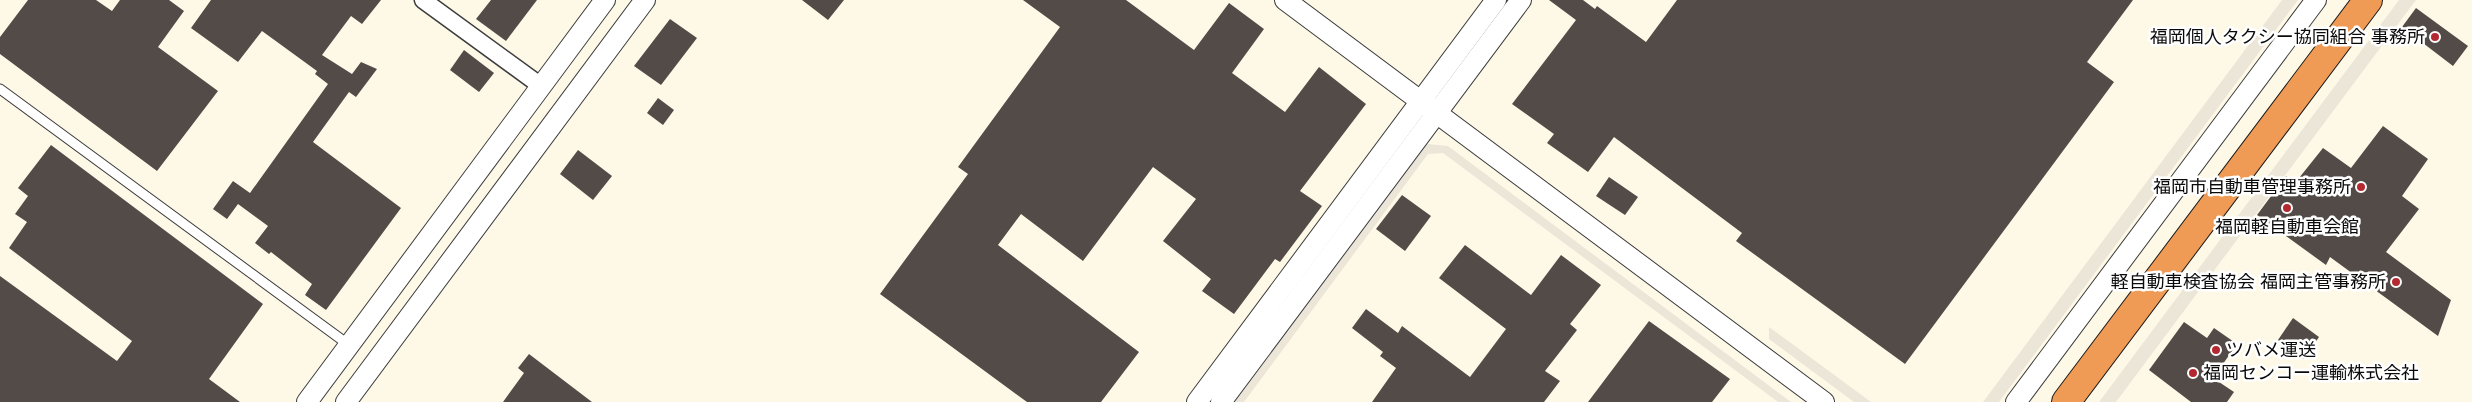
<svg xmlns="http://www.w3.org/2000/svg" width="2472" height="402" viewBox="0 0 2472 402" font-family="'Libre Baskerville','Noto Sans JP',serif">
<rect width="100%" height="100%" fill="#fef9e7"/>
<g fill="#ece6d9">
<polygon points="2282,0 2298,0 1999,402 1983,402"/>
<polygon points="2399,0 2416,0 2116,402 2099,402"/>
<polygon points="1428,144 1448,146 1791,402 1778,402 1443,153 1428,154 1244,402 1232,402 1421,148"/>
<polygon points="1769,327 1871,402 1854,402 1769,339"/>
</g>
<g fill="#524b47">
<polygon points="28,0 96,0 112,11 120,0 169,0 184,11 158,47 218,91 157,171 0,54 0,37"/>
<polygon points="211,0 381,0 362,24 351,16 322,55 352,74 361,62 377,69 356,97 349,92 313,142 401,208 326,310 305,295 312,284 271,252 269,254 255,243 268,226 238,204 227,219 213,209 233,181 250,193 328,84 315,74 317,71 262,31 238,62 191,28"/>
<polygon points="491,0 537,0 506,41 476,19"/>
<polygon points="802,0 844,0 828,20"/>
<polygon points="1023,0 1126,0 1194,50 1229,3 1264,29 1232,73 1285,112 1319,67 1366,104 1300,191 1322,206 1280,262 1275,259 1234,314 1202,291 1211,279 1163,241 1196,199 1153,167 1083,261 1021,214 998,245 1139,352 1101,402 1027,402 880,294 968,174 958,167 1060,27"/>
<polygon points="1549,0 1583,0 1595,9 1597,6 1646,42 1677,0 2133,0 2087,62 2114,82 1905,364 1736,241 1742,233 1614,137 1588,172 1547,143 1554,134 1512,104 1576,20"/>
<polygon points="2416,8 2468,46 2453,66 2402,27"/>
<polygon points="670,19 697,38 661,85 634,66"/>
<polygon points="464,50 494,73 479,92 450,70"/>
<polygon points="658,98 674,110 663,125 647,113"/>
<polygon points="2383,126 2428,159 2402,196 2419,209 2386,252 2451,300 2438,336 2330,257 2326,265 2257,215 2286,176 2295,183 2323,148 2351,168"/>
<polygon points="51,145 263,304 209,379 240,402 0,402 0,276 117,361 132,341 9,248 27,222 15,214 28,196 18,188"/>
<polygon points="578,150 612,176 593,200 560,174"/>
<polygon points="1609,177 1638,197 1625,215 1596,196"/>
<polygon points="1402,195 1431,216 1405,251 1376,229"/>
<polygon points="1465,245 1531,295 1561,255 1601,285 1570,324 1577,330 1545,371 1560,381 1544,402 1372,402 1396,368 1380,356 1383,352 1352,328 1366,309 1398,333 1402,326 1470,377 1506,329 1439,278"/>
<polygon points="2293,318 2319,337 2304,359 2278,340"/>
<polygon points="1649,321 1730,379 1712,402 1588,402"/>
<polygon points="2184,322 2207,338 2214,328 2237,344 2213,378 2234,392 2227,402 2191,402 2149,370"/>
<polygon points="529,354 592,402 503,402 524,373 518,368"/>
</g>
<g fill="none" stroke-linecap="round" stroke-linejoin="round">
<g stroke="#3d3d3d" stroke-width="11">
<polyline id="service" points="0,89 349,345"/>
</g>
<g stroke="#3d3d3d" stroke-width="19">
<polyline id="minor" points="423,0 541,86"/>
</g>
<g stroke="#3d3d3d" stroke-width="22">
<g id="tertiary">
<polyline points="1285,0 1824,402"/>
<polyline points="307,402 605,0"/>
<polyline points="346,402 645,0"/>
<polyline points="1197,402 1496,0"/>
<polyline points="1221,402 1521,0"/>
<polyline points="2016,402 2316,0"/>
</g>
</g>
<g stroke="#1b1b1b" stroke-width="30">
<polyline id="motorway" points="2066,402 2368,0"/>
</g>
<use href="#service" stroke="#fff" stroke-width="9"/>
<use href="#minor" stroke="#fff" stroke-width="16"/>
<use href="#tertiary" stroke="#fff" stroke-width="20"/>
<use href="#motorway" stroke="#ef9a55" stroke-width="28"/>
</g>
<g fill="#b32931" stroke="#fff" stroke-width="2">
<circle cx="2435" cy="37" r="5"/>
<circle cx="2361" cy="187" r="5"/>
<circle cx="2287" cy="208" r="5"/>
<circle cx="2396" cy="282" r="5"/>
<circle cx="2216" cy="350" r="5"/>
<circle cx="2193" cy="373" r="5"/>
</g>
<g text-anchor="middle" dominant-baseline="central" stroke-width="5" stroke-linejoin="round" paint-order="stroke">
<g font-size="18" fill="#0a0a0a" stroke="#fff" text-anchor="end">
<text x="2425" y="37">福岡個人タクシー協同組合 事務所</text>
<text x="2351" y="187">福岡市自動車管理事務所</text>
<text x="2287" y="227" text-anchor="middle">福岡軽自動車会館</text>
<text x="2386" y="282">軽自動車検査協会 福岡主管事務所</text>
<text x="2226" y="350" text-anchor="start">ツバメ運送</text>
<text x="2203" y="373" text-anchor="start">福岡センコー運輸株式会社</text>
</g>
</g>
</svg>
